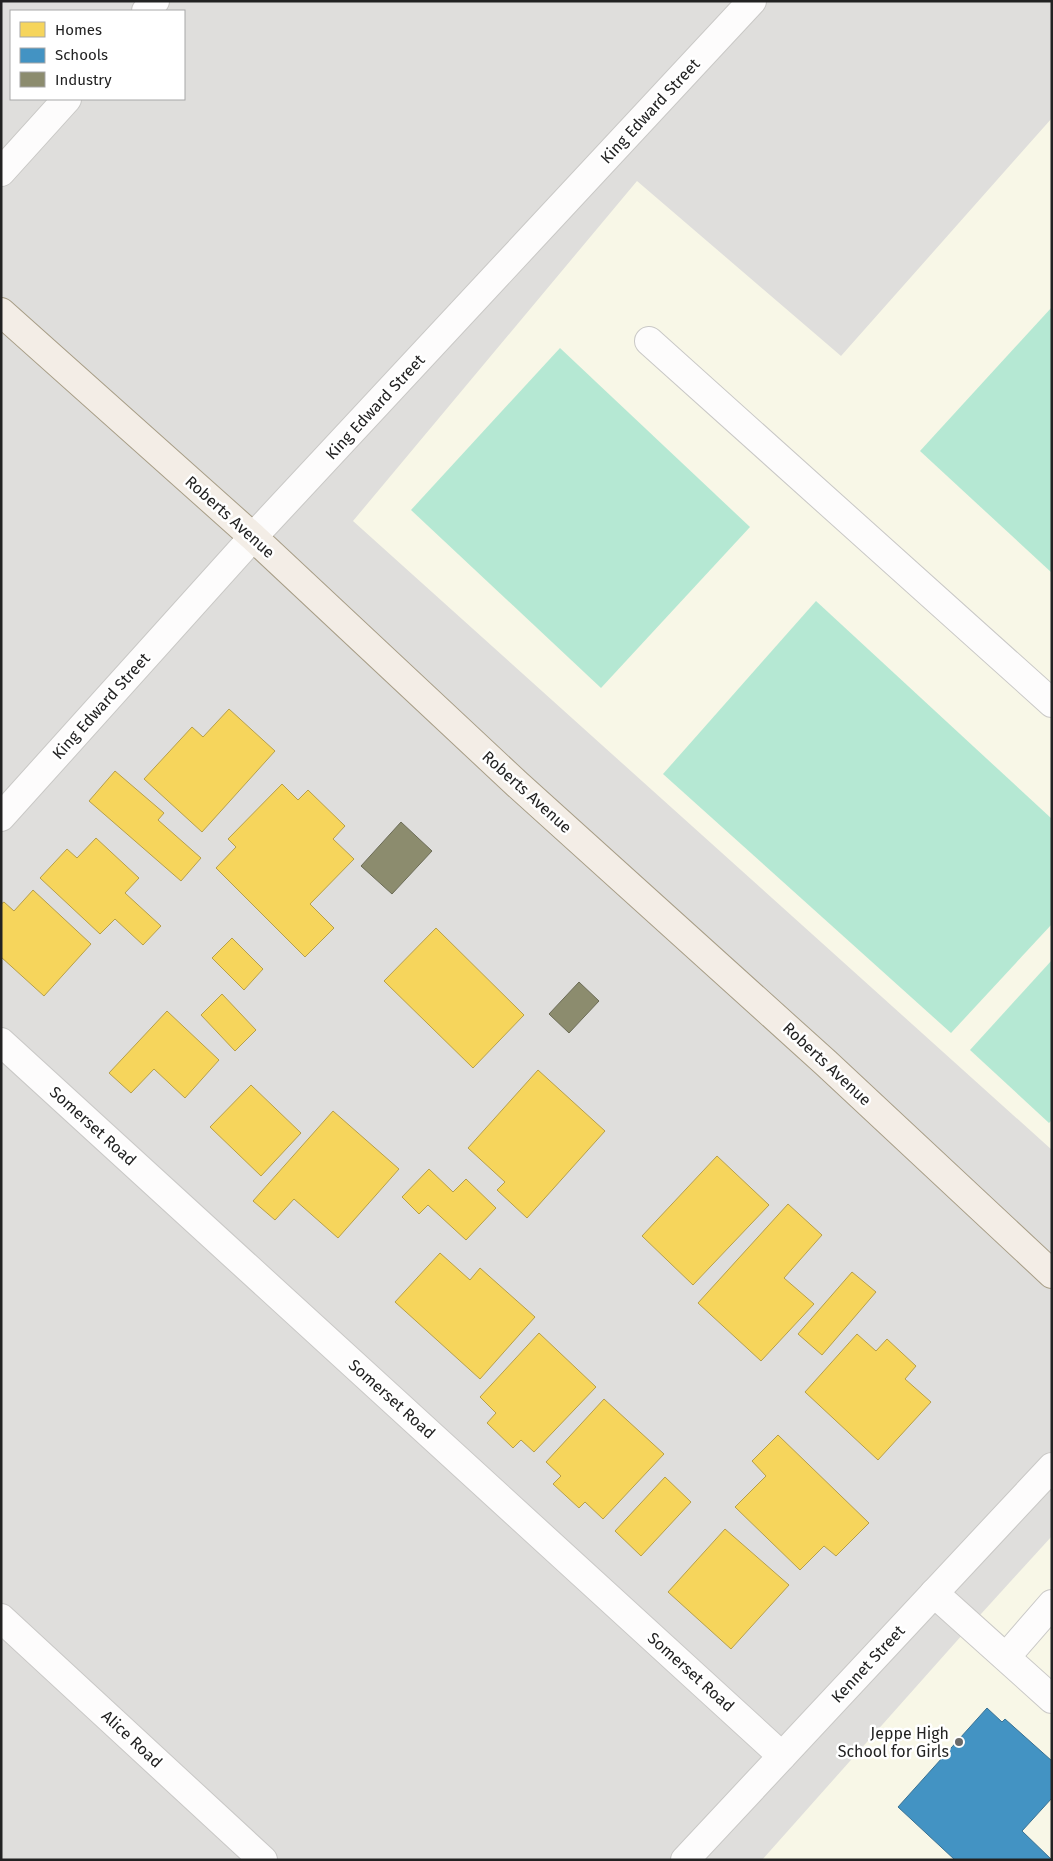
<svg xmlns="http://www.w3.org/2000/svg" width="1053" height="1861" viewBox="0 0 1053 1861" font-family="'Fira Sans',sans-serif">
<rect width="100%" height="100%" fill="#f0eeea"/>
<path fill="#dfdedc" fill-rule="evenodd" d="M1,1H1052V1860H1ZM11,11H184V99H11Z"/>
<g fill="#f8f7e7">
<polygon points="1052,118 1052,1150 353,521 637,181 841,356"/>
<polygon points="1052,1536 1052,1860 762,1860 971,1625"/>
</g>
<g fill="#b5e8d3">
<polygon points="1052,307 1052,573 920,451"/>
<polygon points="560,348 750,527 601,688 411,510"/>
<polygon points="816,601 1052,819 1052,924 951,1033 663,774"/>
<polygon points="1052,960 1052,1120 1049,1123 970,1050"/>
</g>
<g fill="#f6d55c" stroke="#b69f4b">
<polygon points="229,709 275,751 202,832 144,779 192,727 203,737"/>
<polygon points="115,771 164,813 158,820 201,858 181,881 89,801"/>
<polygon points="282,784 298,800 308,790 345,826 333,839 354,859 310,904 334,928 305,957 216,868 236,847 228,839"/>
<polygon points="96,838 139,878 125,893 161,926 143,945 115,919 100,934 40,878 67,849 77,858"/>
<polygon points="33,890 91,944 44,996 1,957 1,904 4,902 14,911"/>
<polygon points="436,928 524,1015 473,1068 384,981"/>
<polygon points="232,938 263,969 244,990 212,958"/>
<polygon points="222,994 256,1030 235,1051 201,1015"/>
<polygon points="167,1011 219,1060 185,1098 154,1069 131,1093 109,1073"/>
<polygon points="538,1070 605,1131 527,1218 497,1190 505,1182 468,1148"/>
<polygon points="251,1085 301,1133 261,1176 210,1127"/>
<polygon points="333,1111 399,1169 338,1238 294,1199 275,1220 253,1201"/>
<polygon points="717,1156 769,1205 693,1285 642,1236"/>
<polygon points="429,1169 453,1192 466,1179 496,1208 466,1240 428,1205 419,1214 402,1197"/>
<polygon points="788,1204 822,1235 784,1278 814,1304 761,1361 698,1303"/>
<polygon points="440,1253 470,1280 480,1268 535,1317 480,1379 395,1302"/>
<polygon points="852,1272 876,1292 822,1355 798,1334"/>
<polygon points="539,1333 596,1387 534,1452 521,1440 513,1448 487,1423 496,1413 480,1397"/>
<polygon points="857,1334 876,1351 887,1339 916,1366 905,1379 931,1402 878,1460 805,1392"/>
<polygon points="604,1399 664,1454 603,1519 585,1502 579,1508 553,1484 561,1476 546,1462"/>
<polygon points="778,1435 869,1523 836,1556 824,1546 800,1570 735,1507 766,1476 752,1461"/>
<polygon points="665,1477 691,1502 641,1556 615,1531"/>
<polygon points="725,1529 789,1585 731,1649 668,1592"/>
</g>
<polygon fill="#4393c3" stroke="#397193" points="987,1708 1002,1722 1005,1719 1052,1761 1052,1798 1022,1831 1052,1860 955,1860 898,1807"/>
<g fill="#8c8c6e" stroke="#6c6c57">
<polygon points="401,822 432,851 392,894 361,866"/>
<polygon points="579,982 599,1001 569,1033 549,1014"/>
</g>
<g fill="none" stroke-linecap="round" stroke-linejoin="round">
<g stroke="#c9c8c6" stroke-width="30">
<g id="minor">
<polyline points="146,11 155,1"/>
<polyline points="1,172 67,99"/>
<polyline points="649,341 1052,703"/>
<polyline points="1,817 253,537 752,1"/>
<polyline points="1,1042 782,1756"/>
<polyline points="934,1593 1052,1699"/>
<polyline points="1,1618 263,1860"/>
<polyline points="1006,1657 1052,1604"/>
<polyline points="685,1860 1052,1467"/>
</g>
</g>
<g stroke="#a79d86" stroke-width="30">
<polyline id="major" points="1,312 253,537 517,784 826,1063 1052,1274"/>
</g>
<use href="#minor" stroke="#fdfcfc" stroke-width="28"/>
<use href="#major" stroke="#f3ede6" stroke-width="28"/>
</g>
<circle fill="#6a6968" stroke="#fff" stroke-width="2" cx="959" cy="1742" r="5"/>
<g text-anchor="middle" dominant-baseline="central" stroke-width="5" stroke-linejoin="round" paint-order="stroke">
<g font-size="16" fill="#222" stroke="#fff">
<text transform="translate(650 111) rotate(-47)">King Edward Street</text>
<text transform="translate(375 407) rotate(-47)">King Edward Street</text>
<text transform="translate(230 517) rotate(42)">Roberts Avenue</text>
<text transform="translate(101 706) rotate(-48)">King Edward Street</text>
<text transform="translate(527 792) rotate(42)">Roberts Avenue</text>
<text transform="translate(827 1064) rotate(43)">Roberts Avenue</text>
<text transform="translate(93 1126) rotate(42)">Somerset Road</text>
<text transform="translate(392 1399) rotate(42)">Somerset Road</text>
<text transform="translate(868 1664) rotate(-47)">Kennet Street</text>
<text transform="translate(691 1672) rotate(42)">Somerset Road</text>
<text transform="translate(132 1739) rotate(43)">Alice Road</text>
</g>
<g font-size="16" fill="#222" stroke="#fff" text-anchor="end">
<text x="949" y="1733">Jeppe High<tspan x="949" dy="18">School for Girls</tspan></text>
</g>
</g>
<rect width="1053" height="1861" fill="none" stroke="#222222" stroke-width="5"/>
<rect x="10" y="10" width="175" height="90" fill="#ffffff" stroke="#a7a7a7"/>
<rect x="20" y="22" width="25" height="15" fill="#f6d55c" stroke="#a7a7a7"/>
<text x="55" y="35" font-size="15" fill="#222222">Homes</text>
<rect x="20" y="48" width="25" height="15" fill="#4393c3" stroke="#a7a7a7"/>
<text x="55" y="60" font-size="15" fill="#222222">Schools</text>
<rect x="20" y="72" width="25" height="15" fill="#8c8c6e" stroke="#a7a7a7"/>
<text x="55" y="85" font-size="15" fill="#222222">Industry</text>
</svg>
